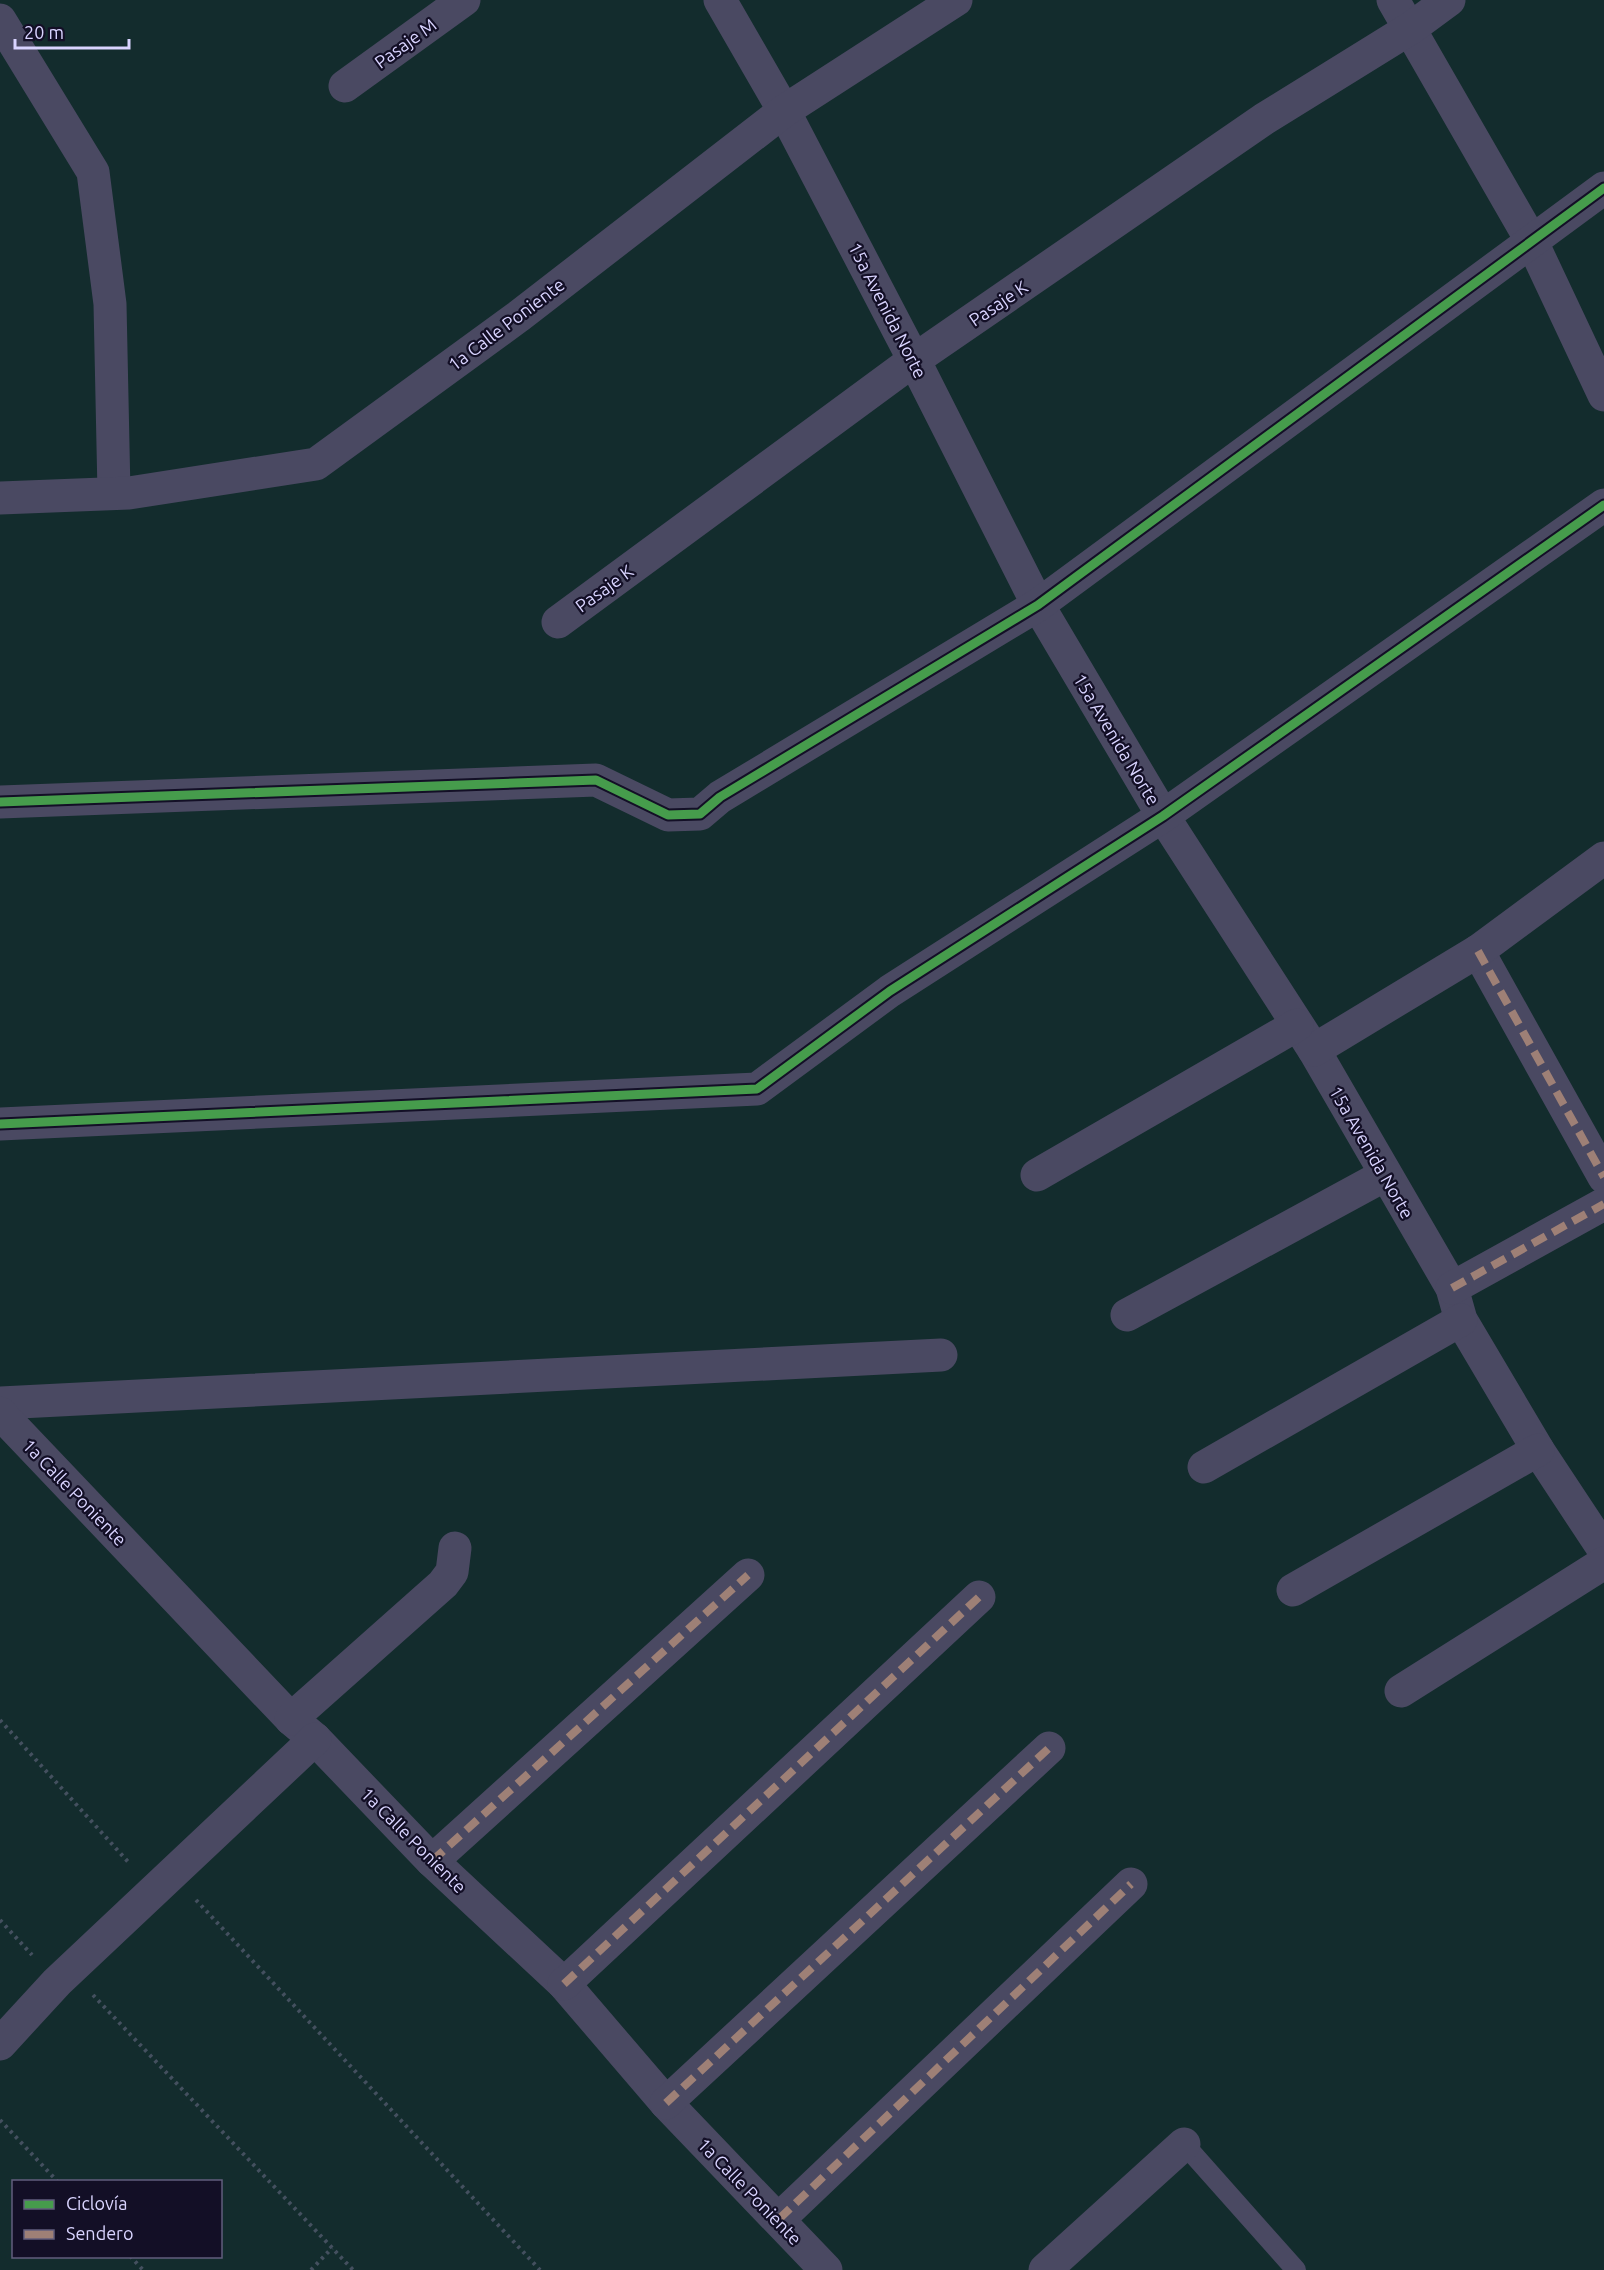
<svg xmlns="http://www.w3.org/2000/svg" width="1604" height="2270" viewBox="0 0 1604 2270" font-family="Ubuntu,sans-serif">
<rect width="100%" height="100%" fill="#161421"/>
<path fill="#132c2d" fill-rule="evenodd" d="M0,0H1604V2270H0ZM14,2182H220V2256H14Z"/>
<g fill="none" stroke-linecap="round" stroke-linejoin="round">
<g stroke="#44505f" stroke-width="4" stroke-dasharray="3 4.5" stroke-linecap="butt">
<polyline points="0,1720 130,1864"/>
<polyline points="196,1900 540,2270"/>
<polyline points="0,1920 32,1955"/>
<polyline points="93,1995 353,2270"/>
<polyline points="0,2120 58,2182"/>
<polyline points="130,2256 143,2270"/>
<polyline points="311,2270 332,2248"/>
</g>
<polyline stroke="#4a4962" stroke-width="20" points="1184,2144 1296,2270"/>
<g stroke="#4a4962" stroke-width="33">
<polyline points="720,0 784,111 914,360 1038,605 1163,816 1314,1050 1452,1288 1461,1320 1538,1450 1604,1550"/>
<polyline points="1393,0 1531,240 1604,395"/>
<polyline points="0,20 93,172 110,304 114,493"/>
<polyline points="345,86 464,0"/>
<polyline points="0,498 129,493 316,464 519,316 784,111 956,0"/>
<polyline points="558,622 914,360 1264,119 1411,28 1449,0"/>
<polyline points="0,802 596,780 668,815 700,814 720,797 1038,605 1604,188"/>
<polyline points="1478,951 1604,1177"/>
<polyline points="1314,1050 1478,951 1604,858"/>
<polyline points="0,1124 757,1089 890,991 1163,816 1604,505"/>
<polyline points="1037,1175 1297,1025"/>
<polyline points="1452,1288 1604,1204"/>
<polyline points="1127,1315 1385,1175"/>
<polyline points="0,1403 941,1355"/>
<polyline points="0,1413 291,1719 315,1739 432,1861 564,1984 666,2103 826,2270"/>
<polyline points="1204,1467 1461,1320"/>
<polyline points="1293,1590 1538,1450"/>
<polyline points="1401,1691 1604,1563"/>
<polyline points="291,1719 443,1584 452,1572 455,1548"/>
<polyline points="432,1861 748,1575"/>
<polyline points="564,1984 979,1597"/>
<polyline points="0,2044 57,1982 315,1739"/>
<polyline points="666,2103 1049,1748"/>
<polyline points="779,2219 1131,1884"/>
<polyline points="1045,2270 1184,2144"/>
</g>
<g stroke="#9e8076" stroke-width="8" stroke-dasharray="15 8" stroke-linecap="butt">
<polyline points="1478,951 1604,1177"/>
<polyline points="1452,1288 1604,1204"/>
<polyline points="432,1861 748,1575"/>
<polyline points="564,1984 979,1597"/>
<polyline points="666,2103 1049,1748"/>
<polyline points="779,2219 1131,1884"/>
</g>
<g stroke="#130f26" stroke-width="13">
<g id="cycleway">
<polyline points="0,802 596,780 668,815 700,814 720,797 1038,605 1604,188"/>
<polyline points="0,1124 757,1089 890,991 1163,816 1604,505"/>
</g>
</g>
<use href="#cycleway" stroke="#469c4c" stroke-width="9"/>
</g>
<g text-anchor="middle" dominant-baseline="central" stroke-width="4.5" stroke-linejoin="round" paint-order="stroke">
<g font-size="18" fill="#d9d4ff" stroke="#130f26">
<text transform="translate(405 43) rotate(-36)">Pasaje M</text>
<text transform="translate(998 303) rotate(-34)">Pasaje K</text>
<text transform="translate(888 310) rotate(63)">15a Avenida Norte</text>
<text transform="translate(506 324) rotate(-37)">1a Calle Poniente</text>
<text transform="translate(604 588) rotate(-36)">Pasaje K</text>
<text transform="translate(1117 739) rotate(59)">15a Avenida Norte</text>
<text transform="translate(1372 1152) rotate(60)">15a Avenida Norte</text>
<text transform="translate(75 1492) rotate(46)">1a Calle Poniente</text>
<text transform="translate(414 1840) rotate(45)">1a Calle Poniente</text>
<text transform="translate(750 2191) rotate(46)">1a Calle Poniente</text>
</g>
</g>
<rect x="12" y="2180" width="210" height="78" fill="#130f26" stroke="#625e7d" stroke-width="1.5"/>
<rect x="24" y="2200" width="30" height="9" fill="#469c4c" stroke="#625e7d" stroke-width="1.5"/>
<text x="66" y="2210" font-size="18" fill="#d9d4ff">Ciclovía</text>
<rect x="24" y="2230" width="30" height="9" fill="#9e8076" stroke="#625e7d" stroke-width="1.5"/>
<text x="66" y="2240" font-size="18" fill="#d9d4ff">Sendero</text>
<path d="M15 39v9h114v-9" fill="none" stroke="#d9d4ff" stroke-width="3"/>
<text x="24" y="39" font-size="18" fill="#d9d4ff" stroke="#130f26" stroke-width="4.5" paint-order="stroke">20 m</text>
</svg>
